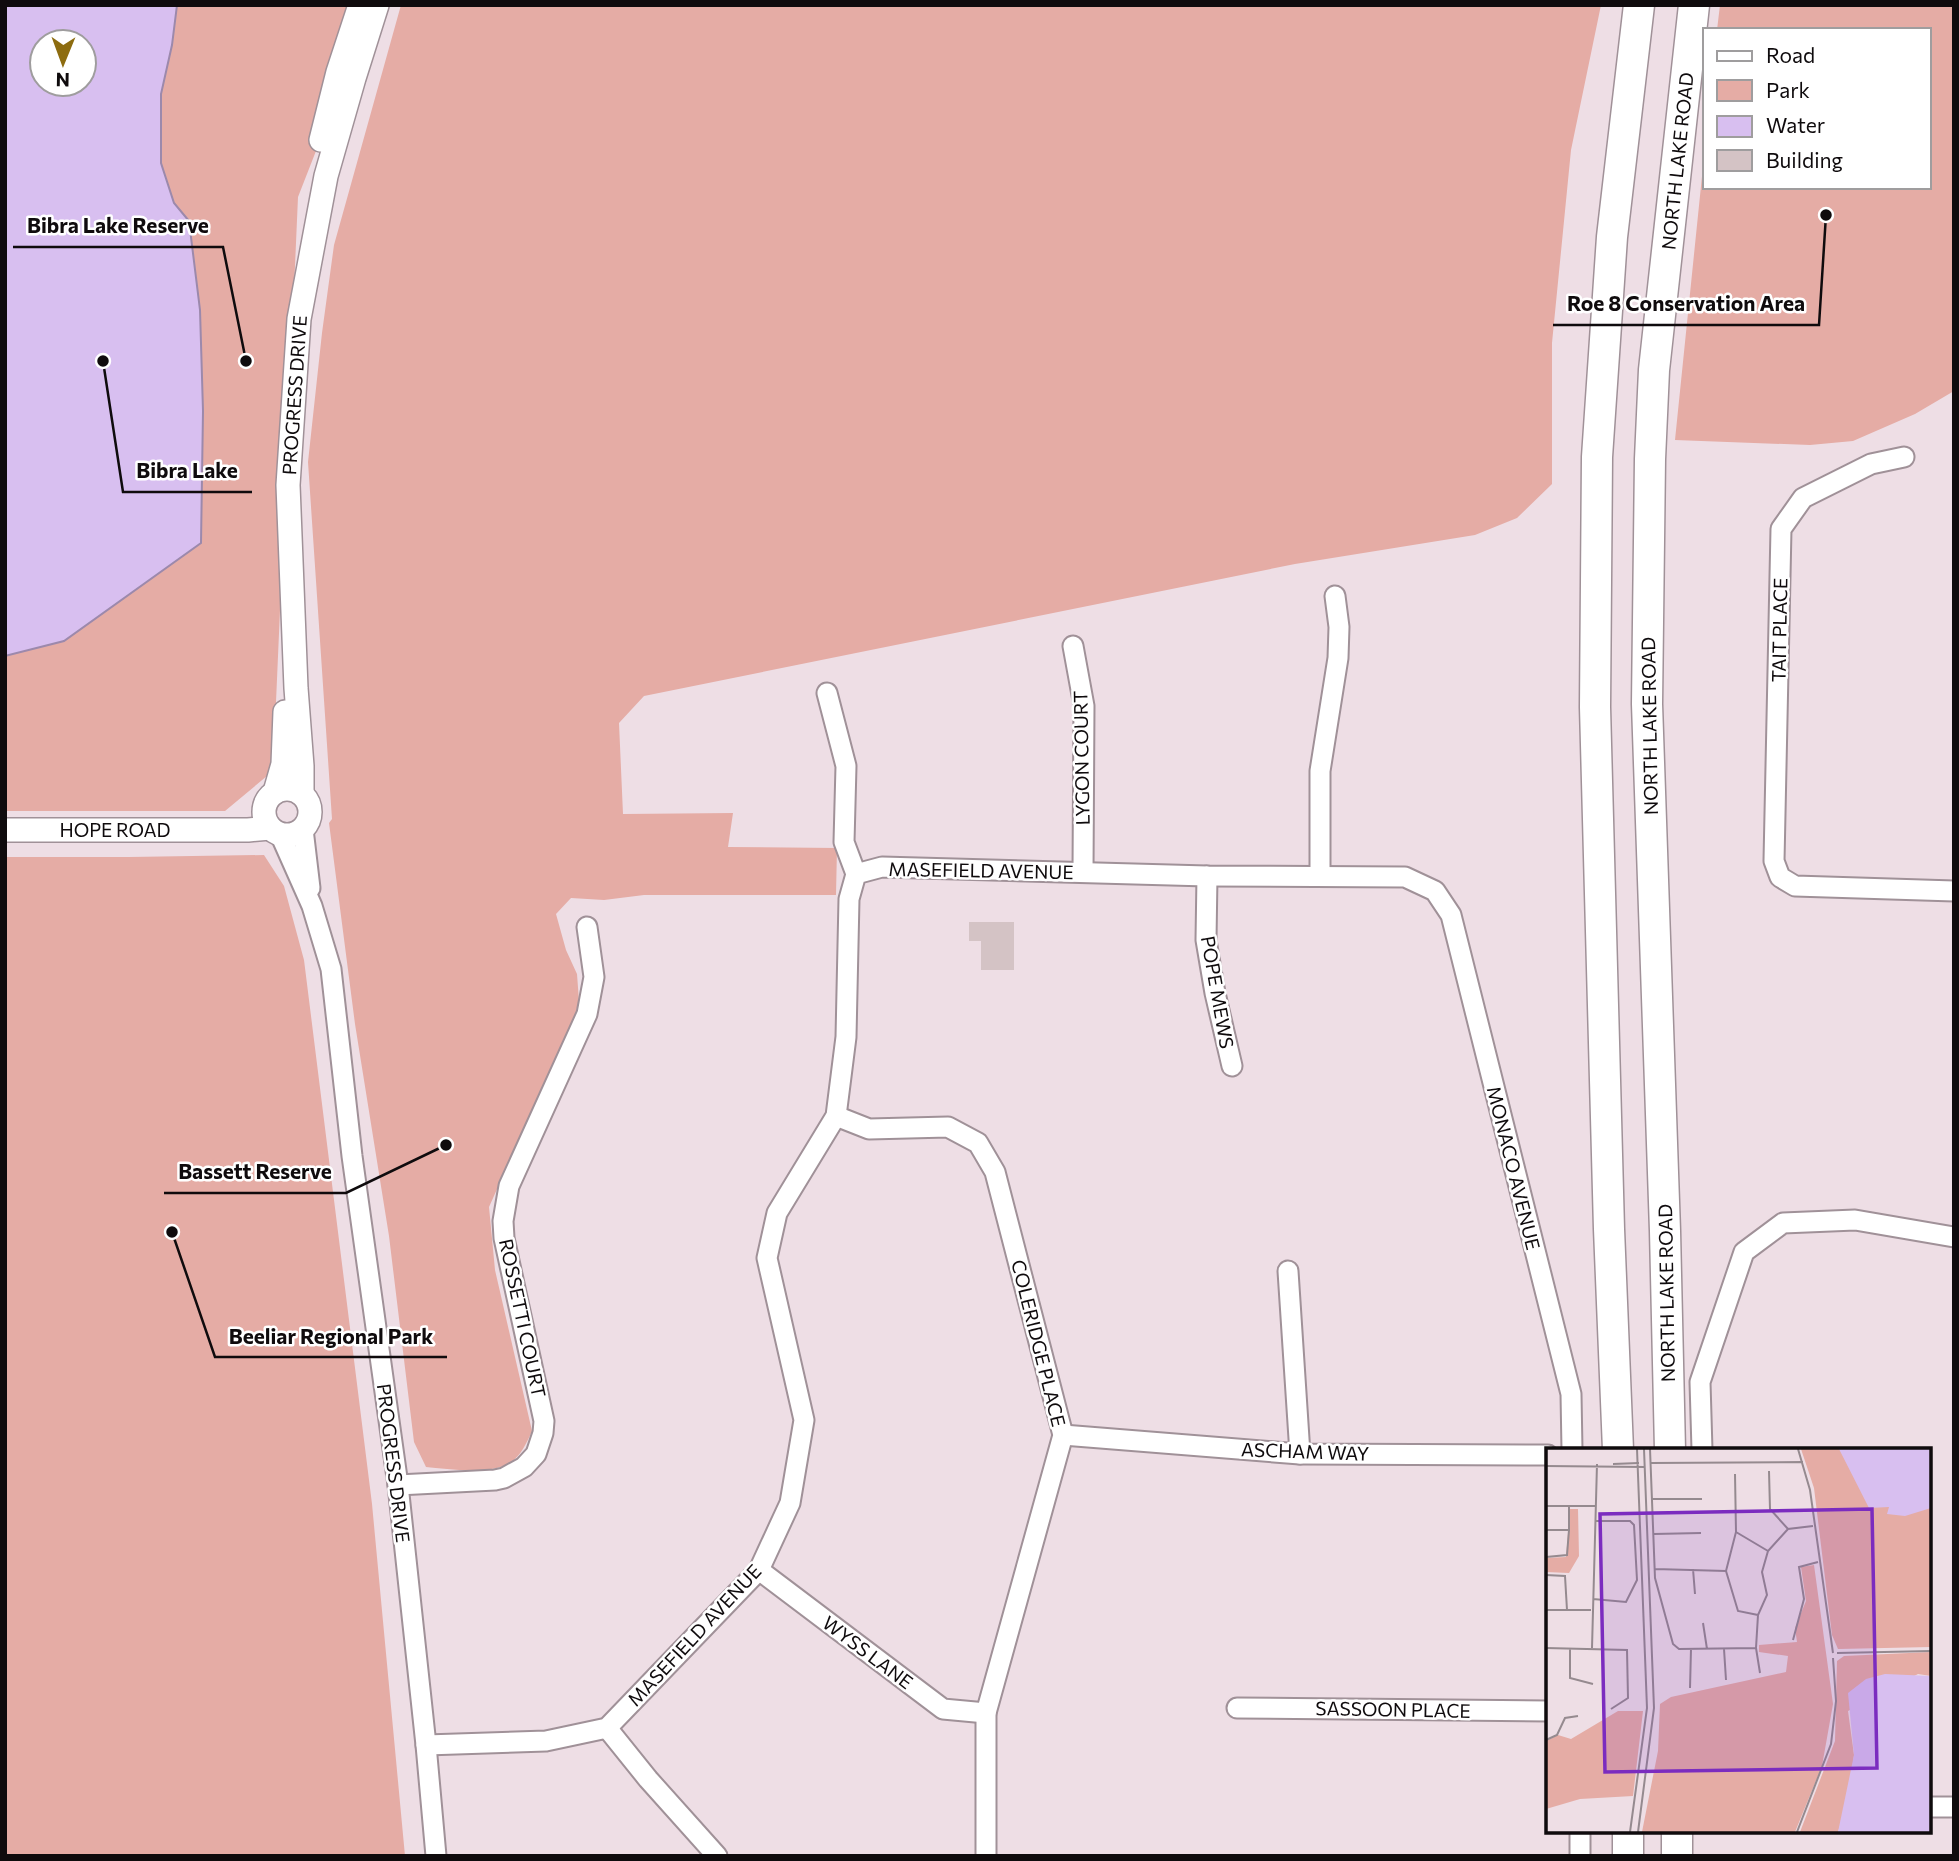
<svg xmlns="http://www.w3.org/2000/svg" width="1959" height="1861" viewBox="0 0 1959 1861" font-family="Commissioner,sans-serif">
<rect width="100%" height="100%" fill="#eedee5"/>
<g fill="#e5aca5">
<polygon points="177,5 373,5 298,197 273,771 225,811 5,811 5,656 64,641 201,543 203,411 200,310 189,221 174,203 161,163 161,94 172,45"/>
<path d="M401,5H1601L1571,150L1552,343V484L1517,518L1475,535L1295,564L644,696L619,723L623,814L733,813L728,847L837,848L836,895H644L604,900L571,898L556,914L566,950L577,974L579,1001L574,1018L489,1207L495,1270L532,1431C527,1442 521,1456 510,1463C490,1475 448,1469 426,1467L414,1442L389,1236L355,1024L329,823L332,819L308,462L322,333L334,245Z"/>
<polygon points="1720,5 1954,5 1954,391 1915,414 1853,441 1810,445 1675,440 1705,147 1705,187 1929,187 1929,30 1717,30"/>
<polygon points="264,855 284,886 304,960 372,1504 405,1856 5,1856 5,857 129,857"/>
</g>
<path fill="#d8bff0" stroke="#9c89ac" stroke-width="2" fill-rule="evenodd" d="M5,5H177L172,45L161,94V163L174,203L189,221L200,310L203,411L201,543L64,641L5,656ZM42,42H84V84H42Z"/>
<polygon fill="#d4c3c5" points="969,922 1014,922 1014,970 981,970 981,941 969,941"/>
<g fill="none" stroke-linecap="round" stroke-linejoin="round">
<g stroke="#a09198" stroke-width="23">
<g id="minor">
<polyline points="1904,457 1871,464 1803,498 1781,529 1774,861 1780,877 1795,886 1954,891"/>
<polyline points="1073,646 1084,706 1083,872"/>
<polyline points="827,693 846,766 844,842 856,874"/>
<polyline points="303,829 310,888"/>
<polyline points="280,834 312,906 331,969 352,1156 398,1485 426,1745 436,1856"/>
<polyline points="1207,876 1206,940 1215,993 1232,1066"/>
<polyline points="1320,876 1320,771 1338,658 1339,627 1335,596"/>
<polyline points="836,1116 869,1129 948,1127 978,1143 995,1172 1063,1435 986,1713 986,1856"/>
<polyline points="1288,1271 1300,1454"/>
<polyline points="1063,1435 1300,1454 1548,1455"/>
<polyline points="1702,1450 1700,1382 1744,1252 1783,1223 1855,1220 1954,1237"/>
<polyline points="398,1485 495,1480 504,1478 524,1467 536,1454 543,1433 544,1421 504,1238 503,1221 509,1186 587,1014 594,977 587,927"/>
<polyline points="759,1570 943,1709 986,1713"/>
<polyline points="1237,1708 1548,1711"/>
<polyline points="607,1728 648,1779 717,1856"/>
<polyline points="426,1745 546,1741 607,1728 759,1570 790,1503 804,1420 767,1258 777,1213 836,1116 846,1037 849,899 856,874 882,867 1207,876 1405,877 1435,891 1451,915 1571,1394 1572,1450"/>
<polyline points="1929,1807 1954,1807"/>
<polyline points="1580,1831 1580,1856"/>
</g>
</g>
<g stroke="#a09198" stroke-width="26">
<g id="tertiary">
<polyline points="321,140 338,72 360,5"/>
<circle cx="287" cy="812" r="23"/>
<polyline points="275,792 283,764 285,712"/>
<polyline points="302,794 302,766 296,688 288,485 299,319 326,176 354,78 377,5"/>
<polyline points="5,830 248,830 270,828"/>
</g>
</g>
<g stroke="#a09198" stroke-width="33">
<g id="primary">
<polyline points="1618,1450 1609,1229 1595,707 1597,457 1612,237 1639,5"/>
<polyline points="1670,1450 1665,1231 1647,704 1650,459 1654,370 1694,5"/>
<polyline points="1628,1831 1628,1856"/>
<polyline points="1677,1831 1677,1856"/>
</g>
</g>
<use href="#minor" stroke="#fff" stroke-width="19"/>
<use href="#tertiary" stroke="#fff" stroke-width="23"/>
<use href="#primary" stroke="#fff" stroke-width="30"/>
</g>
<g text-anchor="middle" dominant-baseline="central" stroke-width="5" stroke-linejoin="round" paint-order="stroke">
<g font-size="19" fill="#0f0b0d" stroke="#fff">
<text transform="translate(1677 161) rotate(-84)">NORTH LAKE ROAD</text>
<text transform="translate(294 395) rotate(-86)">PROGRESS DRIVE</text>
<text transform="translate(1779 630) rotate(-89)">TAIT PLACE</text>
<text transform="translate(1649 726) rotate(-91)">NORTH LAKE ROAD</text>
<text transform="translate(1081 758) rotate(-91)">LYGON COURT</text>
<text x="115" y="829">HOPE ROAD</text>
<text transform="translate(981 870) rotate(1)">MASEFIELD AVENUE</text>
<text transform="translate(1218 992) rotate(80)">POPE MEWS</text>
<text transform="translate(1514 1168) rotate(76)">MONACO AVENUE</text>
<text transform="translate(1666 1293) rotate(-91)">NORTH LAKE ROAD</text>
<text transform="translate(523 1318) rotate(78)">ROSSETTI COURT</text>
<text transform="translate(1039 1343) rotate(76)">COLERIDGE PLACE</text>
<text transform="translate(1305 1451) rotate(2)">ASCHAM WAY</text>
<text transform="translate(394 1463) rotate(83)">PROGRESS DRIVE</text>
<text transform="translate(694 1635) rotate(-47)">MASEFIELD AVENUE</text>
<text transform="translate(868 1652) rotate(37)">WYSS LANE</text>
<text transform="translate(1393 1709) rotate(1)">SASSOON PLACE</text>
</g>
</g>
<g transform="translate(1546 1448)">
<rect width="385" height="385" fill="#eedee5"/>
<path d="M255,1H385V199L292,201L286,187L268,40ZM24,61H32L33,108L23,125L0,124V110L20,109ZM268,117L287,256L276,318L249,384H96L112,303L114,256L125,249L240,224L242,208L213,204V197L251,194L249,180L260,153L255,119ZM385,204V228L372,226L302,263L308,307L302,353L292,384H254L289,293L291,213L298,208ZM72,263H97L87,348L34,351L0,361V293L12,287L25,291Z" fill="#e5aca5"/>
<path d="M293,1H385V60L359,68L341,66L343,59L323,60ZM339,226L385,228V384H292L308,307L302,245L320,231Z" fill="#d8bff0"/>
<path fill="none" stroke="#958a8f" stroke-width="2" d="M104,1L109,130L127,196L133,201L210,200L212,167L221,147L216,124L222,103L242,81L267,78M252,1L264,42L287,205M105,15L257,14M67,16L93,15M0,18L99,19M223,23L224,61L242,81M189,26L190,84L180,123L192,163L212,167M106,51H156M0,58H50M0,82H23V58M190,84L222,103M108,86L155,85M0,109L21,107L23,82M109,121L180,123M147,121L149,146M0,127L19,128L21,162M47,151L80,154L91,132L88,77L84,73H50M0,162H45M157,175L161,201M247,192L258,151L253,119L272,114M0,200L81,202L82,250L65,261M46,200L51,16M210,200L214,225M24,201V230L47,236M178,201L180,232M291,205L385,203M144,240L145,201M0,292L11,287L19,270L32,268M84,384L101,260L91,1M92,384L108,260L98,1M251,384L285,296L290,253L287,210"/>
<path fill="#7b2cbf" fill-opacity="0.15" stroke="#7b2cbf" stroke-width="3.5" d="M326,61L331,320L59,324L54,66Z"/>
<rect width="385" height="385" fill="none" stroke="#0f0b0d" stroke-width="3.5"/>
</g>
<path fill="none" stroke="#0f0b0d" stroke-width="2.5" d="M246 361L223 247H13M1826 215L1819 325H1553M103 361L123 492H252M446 1145L346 1193H164M172 1232L215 1357H447"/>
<g fill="#0f0b0d" stroke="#fff" stroke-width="2.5">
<circle cx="246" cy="361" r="7"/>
<circle cx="1826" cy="215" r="7"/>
<circle cx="103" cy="361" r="7"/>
<circle cx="446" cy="1145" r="7"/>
<circle cx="172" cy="1232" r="7"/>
</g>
<g font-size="21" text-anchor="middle" font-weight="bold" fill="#0f0b0d" stroke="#fff" stroke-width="5" stroke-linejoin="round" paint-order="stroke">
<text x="118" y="233">Bibra Lake Reserve</text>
<text x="1686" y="311">Roe 8 Conservation Area</text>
<text x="187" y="478">Bibra Lake</text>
<text x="255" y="1179">Bassett Reserve</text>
<text x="331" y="1344">Beeliar Regional Park</text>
</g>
<rect width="1959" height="1861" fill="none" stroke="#0f0b0d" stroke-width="14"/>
<rect x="1703" y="28" width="228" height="161" fill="#ffffff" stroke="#9f9d9e" stroke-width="2"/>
<rect x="1717" y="51" width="35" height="10" fill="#ffffff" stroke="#9f9d9e" stroke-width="2"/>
<text x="1766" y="63" font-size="21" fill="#0f0b0d">Road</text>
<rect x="1717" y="80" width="35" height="21" fill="#e5aca5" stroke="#9f9d9e" stroke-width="2"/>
<text x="1766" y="98" font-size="21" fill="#0f0b0d">Park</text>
<rect x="1717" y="116" width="35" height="21" fill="#d8bff0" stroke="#9f9d9e" stroke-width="2"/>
<text x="1766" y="133" font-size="21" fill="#0f0b0d">Water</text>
<rect x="1717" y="150" width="35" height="21" fill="#d4c3c5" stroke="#9f9d9e" stroke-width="2"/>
<text x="1766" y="168" font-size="21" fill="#0f0b0d">Building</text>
<g transform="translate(63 63) rotate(181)"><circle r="33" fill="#ffffff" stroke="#9f9d9e" stroke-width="2"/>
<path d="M0-5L12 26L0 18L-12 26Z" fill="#8d6c0f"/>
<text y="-10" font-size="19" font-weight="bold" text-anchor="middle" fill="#0f0b0d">N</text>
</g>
</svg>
